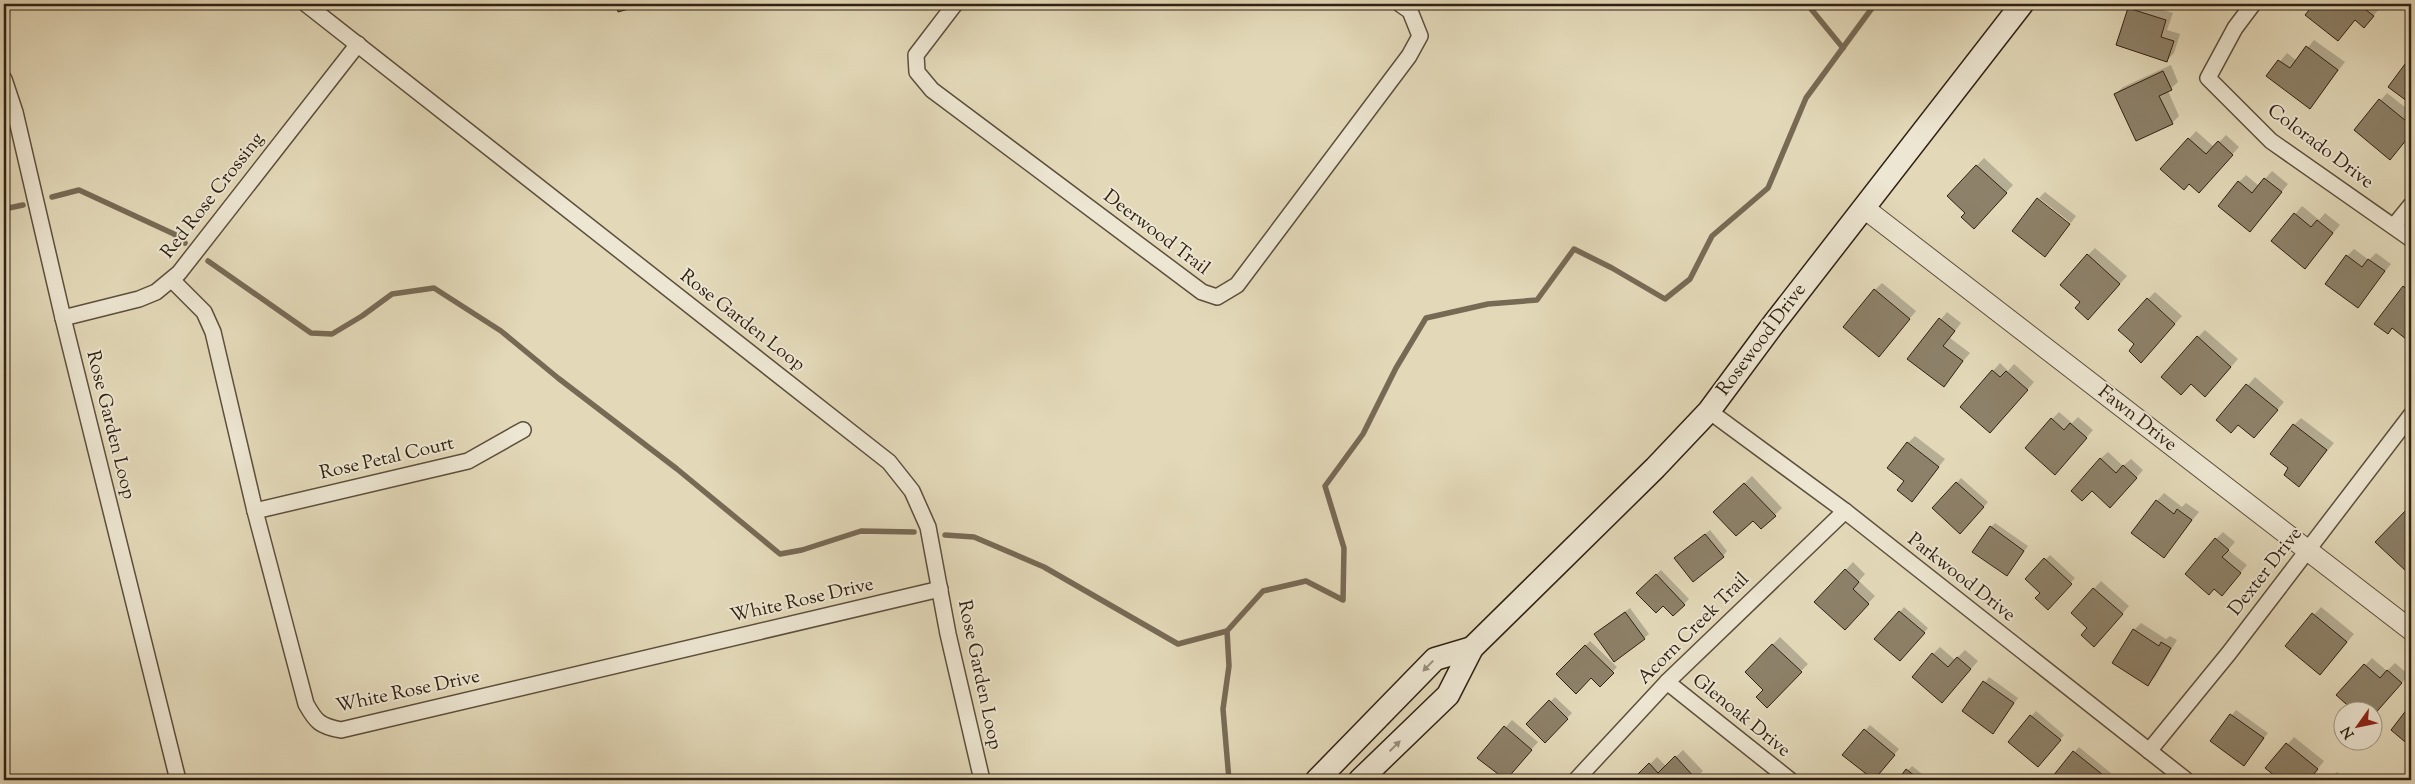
<svg xmlns="http://www.w3.org/2000/svg" width="2415" height="784" viewBox="0 0 2415 784" font-family="'Sorts Mill Goudy',serif">
<rect width="100%" height="100%" fill="#e3d9b9"/>
<filter id="stains"><feTurbulence type="fractalNoise" baseFrequency=".004" numOctaves="4"/><feColorMatrix values="0 0 0 0 .2 0 0 0 0 .09 0 0 0 0 .02 0 0 0 .5 -.17"/></filter>
<radialGradient id="worn" r=".72"><stop offset=".6" stop-color="#630" stop-opacity="0"/><stop offset="1" stop-color="#630" stop-opacity=".3"/></radialGradient>
<g fill="#0003">
<polygon points="2134,4 2145,4 2173,13 2167,30 2180,34 2174,53 2167,60 2118,44 2130,8"/>
<polygon points="2316,4 2375,4 2380,8 2371,19 2355,19 2338,40 2307,15"/>
<polygon points="2314,40 2345,62 2310,107 2268,76 2287,53 2297,61"/>
<polygon points="2171,65 2178,82 2168,91 2179,116 2172,123 2115,94 2123,87"/>
<polygon points="2387,93 2411,112 2411,134 2390,159 2355,130"/>
<polygon points="2196,131 2214,147 2226,135 2239,147 2206,184 2162,169"/>
<polygon points="1984,158 2013,185 1981,220 1967,213 1948,196"/>
<polygon points="2272,171 2288,184 2257,223 2239,182 2246,175 2259,186"/>
<polygon points="2045,192 2076,216 2071,223 2039,198"/>
<polygon points="2302,206 2319,220 2325,213 2340,225 2305,267 2273,241"/>
<polygon points="2095,248 2127,276 2095,312 2082,302 2088,255"/>
<polygon points="2354,249 2369,260 2376,253 2391,264 2357,307 2347,256"/>
<polygon points="2411,280 2411,341 2393,327 2404,287"/>
<polygon points="1882,283 1916,311 1886,348 1875,290"/>
<polygon points="2155,292 2182,316 2148,354 2136,344 2148,299"/>
<polygon points="1947,312 1961,323 1950,338 1970,353 1943,385 1909,359"/>
<polygon points="2205,330 2238,359 2213,388 2198,337"/>
<polygon points="2000,363 2008,371 2014,364 2034,382 1997,425 1961,407"/>
<polygon points="2255,377 2284,402 2261,429 2218,420"/>
<polygon points="2059,412 2072,423 2078,417 2093,430 2062,466 2052,419"/>
<polygon points="2301,418 2334,443 2299,485 2290,468 2294,425"/>
<polygon points="1915,436 1945,459 1912,500 1906,481 1908,443"/>
<polygon points="2108,452 2123,466 2131,459 2143,470 2118,499 2100,459"/>
<polygon points="1752,476 1782,508 1761,528 1753,519 1715,512"/>
<polygon points="1961,478 1988,502 1965,528 1934,508"/>
<polygon points="2164,493 2182,507 2186,503 2199,512 2163,556 2157,501"/>
<polygon points="2411,506 2411,565 2407,570 2377,542"/>
<polygon points="1995,523 2028,546 2011,570 1991,527"/>
<polygon points="1710,530 1727,551 1723,556 1681,554"/>
<polygon points="2223,532 2235,542 2228,550 2247,565 2229,587 2216,539"/>
<polygon points="2050,555 2075,578 2048,608 2042,593 2027,579"/>
<polygon points="1853,562 1865,574 1859,581 1875,596 1852,621 1816,602"/>
<polygon points="1661,570 1689,599 1673,615 1663,604 1638,593"/>
<polygon points="2101,581 2129,606 2102,638 2072,613"/>
<polygon points="1904,607 1928,628 1905,655 1900,612"/>
<polygon points="2321,607 2354,634 2327,666 2286,646"/>
<polygon points="1630,608 1649,634 1644,638 1600,630"/>
<polygon points="2141,623 2166,639 2170,636 2177,640 2155,677 2147,684 2134,630"/>
<polygon points="1780,637 1808,664 1767,706 1764,690 1746,672"/>
<polygon points="1590,641 1617,667 1600,685 1591,676 1558,674"/>
<polygon points="1940,647 1955,660 1965,650 1978,661 1949,694 1933,654"/>
<polygon points="2372,658 2387,671 2395,663 2409,675 2372,716 2372,712 2338,695"/>
<polygon points="1989,677 2018,698 1997,727 1964,711"/>
<polygon points="1555,697 1572,713 1545,741 1528,724"/>
<polygon points="2236,710 2268,733 2248,759 2212,740"/>
<polygon points="2036,711 2064,735 2042,761 2009,742"/>
<polygon points="1512,720 1538,742 1505,780 1479,758"/>
<polygon points="1870,725 1899,749 1873,780 1844,755"/>
<polygon points="2294,737 2324,761 2309,780 2282,780 2267,768"/>
<polygon points="2079,747 2112,774 2107,780 2061,780 2055,775"/>
<polygon points="1683,750 1703,771 1695,780 1640,780 1637,777 1657,757 1666,766"/>
<polygon points="1912,766 1930,780 1899,780"/>
<polygon points="2337,772 2346,780 2328,780"/>
<polygon points="1470,773 1479,780 1463,780"/>
</g>
<g fill="none" stroke-linecap="round" stroke-linejoin="round">
<g stroke="#776a55" stroke-width="5.5">
<polyline points="1807,4 1843,48"/>
<polyline points="52,197 79,190 174,234 185,243"/>
<polyline points="4,209 23,205"/>
<polyline points="208,261 311,333 332,334 362,316 392,294 434,288 501,331 558,378 677,469 780,554 802,550 861,531 914,532"/>
<polyline points="945,535 974,537 1044,567 1178,644 1227,631"/>
<polyline points="1229,780 1223,709 1229,666 1227,631 1263,591 1306,581 1343,600 1344,548 1325,486 1363,434 1396,368 1426,318 1488,304 1537,300 1574,249 1612,268 1665,299 1690,279 1712,236 1768,188 1806,98 1875,4"/>
</g>
</g>
<g fill="#8d8169" stroke="#302113">
<polygon points="616,4 647,4 618,12"/>
<polygon points="2314,4 2325,9 2329,4 2358,4 2374,16 2364,28 2355,20 2338,41 2305,15"/>
<polygon points="2128,8 2166,20 2161,37 2174,41 2167,62 2116,45"/>
<polygon points="2306,46 2338,70 2310,109 2266,76 2278,60 2290,68"/>
<polygon points="2411,56 2411,104 2388,87"/>
<polygon points="2163,71 2172,90 2159,96 2173,124 2136,141 2114,94"/>
<polygon points="2379,99 2411,125 2411,134 2390,160 2354,130"/>
<polygon points="2188,138 2206,154 2218,141 2233,155 2199,193 2189,184 2184,190 2160,169"/>
<polygon points="1976,165 2007,193 1974,229 1961,217 1965,213 1947,196"/>
<polygon points="2264,178 2282,192 2250,232 2218,206 2238,181 2252,193"/>
<polygon points="2037,198 2070,224 2045,257 2012,231"/>
<polygon points="2294,213 2311,227 2317,220 2333,233 2305,269 2271,241"/>
<polygon points="2087,254 2120,284 2088,320 2075,308 2080,302 2060,285"/>
<polygon points="2346,255 2362,267 2368,259 2385,271 2358,308 2325,284"/>
<polygon points="2403,286 2411,293 2411,343 2392,328 2388,334 2374,324"/>
<polygon points="1874,289 1910,319 1879,357 1843,327"/>
<polygon points="2147,298 2175,324 2141,363 2129,351 2134,344 2118,330"/>
<polygon points="1939,318 1955,331 1943,346 1963,361 1944,387 1907,359"/>
<polygon points="2197,336 2231,367 2205,397 2191,384 2181,395 2161,377"/>
<polygon points="1992,370 2000,377 2006,371 2028,390 1990,433 1960,407"/>
<polygon points="2246,384 2278,410 2254,438 2238,425 2231,433 2216,420"/>
<polygon points="2051,418 2064,430 2070,423 2087,438 2055,475 2025,448"/>
<polygon points="2293,424 2327,450 2299,487 2284,475 2288,468 2270,454"/>
<polygon points="1907,442 1939,467 1912,502 1897,490 1904,481 1887,468"/>
<polygon points="2100,458 2116,473 2123,465 2137,478 2110,508 2092,491 2082,501 2071,491"/>
<polygon points="1956,482 1984,507 1960,534 1932,508"/>
<polygon points="1744,483 1776,516 1761,529 1753,521 1736,536 1713,512"/>
<polygon points="2156,500 2174,514 2177,509 2192,520 2164,558 2131,533"/>
<polygon points="2410,506 2411,567 2407,572 2375,542"/>
<polygon points="1990,526 2024,551 2007,576 1972,552"/>
<polygon points="1705,534 1724,557 1693,582 1674,558"/>
<polygon points="2215,538 2229,550 2222,557 2241,573 2222,596 2214,589 2209,595 2185,574"/>
<polygon points="2044,558 2072,584 2048,610 2035,598 2040,593 2025,579"/>
<polygon points="1845,569 1859,582 1853,589 1869,604 1845,630 1814,602"/>
<polygon points="1656,574 1685,605 1673,616 1663,606 1656,613 1636,593"/>
<polygon points="2093,588 2123,614 2094,647 2081,635 2087,628 2071,613"/>
<polygon points="1899,611 1925,633 1900,661 1874,639"/>
<polygon points="1625,612 1645,639 1614,662 1594,634"/>
<polygon points="2312,613 2347,642 2320,675 2285,646"/>
<polygon points="2133,629 2159,646 2161,642 2171,648 2148,686 2112,663"/>
<polygon points="1772,644 1802,672 1767,708 1756,697 1763,690 1745,672"/>
<polygon points="1585,645 1614,673 1600,687 1591,678 1576,694 1556,674"/>
<polygon points="1932,653 1948,667 1957,657 1971,669 1942,703 1912,677"/>
<polygon points="2364,664 2380,678 2387,670 2402,683 2372,717 2372,712 2355,712 2336,695"/>
<polygon points="1983,681 2014,703 1993,734 1962,711"/>
<polygon points="1549,700 1568,719 1545,743 1526,724"/>
<polygon points="2411,704 2411,747 2391,730"/>
<polygon points="2230,714 2264,738 2244,766 2210,741"/>
<polygon points="2030,715 2061,740 2038,767 2008,742"/>
<polygon points="1504,726 1532,750 1506,780 1477,758"/>
<polygon points="1864,729 1895,755 1874,780 1842,755"/>
<polygon points="2286,743 2318,769 2309,780 2280,780 2265,768"/>
<polygon points="2073,751 2108,779 2107,780 2059,780 2053,776"/>
<polygon points="1675,756 1696,779 1695,780 1638,780 1635,777 1649,763 1658,773"/>
<polygon points="1906,769 1920,780 1898,780"/>
</g>
<g fill="none" stroke-linecap="round" stroke-linejoin="round">
<g stroke="#5d4f3c" stroke-width="18">
<g id="minor">
<polyline points="306,4 889,462 912,491 928,527 948,634 982,780"/>
<polyline points="955,4 916,55 917,72 932,90 1202,292 1217,297 1237,285 1409,56 1420,36 1410,11 1400,4"/>
<polyline points="2253,4 2235,28 2208,78 2271,141 2411,239"/>
<polyline points="4,79 15,112 63,318 178,780"/>
<polyline points="2394,226 2411,205"/>
<path d="M172,280L204,312L213,332L255,511L306,704C316,722 320,726 341,730L940,589"/>
<polyline points="63,318 139,299 156,292 179,273 358,44"/>
<polyline points="1709,411 1845,511 2186,780"/>
<polyline points="255,511 468,461 523,430"/>
<polyline points="1667,682 1790,780"/>
<polyline points="2149,751 2229,653 2411,415"/>
<polyline points="1576,780 1667,682 1845,511"/>
</g>
</g>
<g stroke="#5d4f3c" stroke-width="22">
<polyline id="tertiary" points="1864,208 2411,630"/>
</g>
<g stroke="#302113" stroke-width="25">
<g id="secondary">
<polyline points="1317,780 1435,659 1472,648"/>
<polyline points="1360,780 1448,695 1472,648 1655,468 1709,411 1772,326 2022,4"/>
</g>
</g>
<use href="#minor" stroke="#ede6d2" stroke-width="15"/>
<use href="#tertiary" stroke="#ede6d2" stroke-width="20"/>
<use href="#secondary" stroke="#ede6d2" stroke-width="22"/>
</g>
<defs><path id="oneway-solid" d="M-6-.8H1V-3.2L6.5 0L1 3.2V.8H-6Z" transform="scale(1.25)"/></defs>
<g fill="#988d7c">
<use href="#oneway-solid" transform="translate(1428 666) rotate(134)"/>
<use href="#oneway-solid" transform="translate(1395 746) rotate(-44)"/>
</g>
<g text-anchor="middle" dominant-baseline="central" stroke-width="4" stroke-linejoin="round" paint-order="stroke">
<g font-size="19" fill="#302113" stroke="#ede6d2">
<text transform="translate(2320 147) rotate(37)">Colorado Drive</text>
<text transform="translate(213 196) rotate(-52)">Red Rose Crossing</text>
<text transform="translate(1156 233) rotate(37)">Deerwood Trail</text>
<text transform="translate(742 321) rotate(38)">Rose Garden Loop</text>
<text transform="translate(1762 340) rotate(-53)">Rosewood Drive</text>
<text transform="translate(2137 419) rotate(38)">Fawn Drive</text>
<text transform="translate(110 425) rotate(76)">Rose Garden Loop</text>
<text transform="translate(387 459) rotate(-13)">Rose Petal Court</text>
<text transform="translate(2266 572) rotate(-52)">Dexter Drive</text>
<text transform="translate(1961 578) rotate(38)">Parkwood Drive</text>
<text transform="translate(802 601) rotate(-13)">White Rose Drive</text>
<text transform="translate(1694 629) rotate(-45)">Acorn Creek Trail</text>
<text transform="translate(979 675) rotate(78)">Rose Garden Loop</text>
<text transform="translate(408 692) rotate(-12)">White Rose Drive</text>
<text transform="translate(1741 716) rotate(39)">Glenoak Drive</text>
</g>
</g>
<rect width="2415" height="784" fill="none" stroke="#e3d9b9" stroke-width="20"/>
<rect x="5" y="5" width="2405" height="774" fill="none" stroke="#302113" stroke-width="2.5"/>
<rect x="10" y="10" width="2395" height="764" fill="none" stroke="#302113"/>
<g transform="translate(2358 726) rotate(237)"><circle r="24" fill="#ede6d2" stroke="#a19786"/>
<path d="M0-4L9 19L0 12L-9 19Z" fill="#8f2418"/>
<text y="-8" font-size="14" font-weight="bold" text-anchor="middle" fill="#302113">N</text>
</g>
<rect width="100%" height="100%" filter="url(#stains)"/>
<rect width="100%" height="100%" fill="url(#worn)"/>
</svg>
